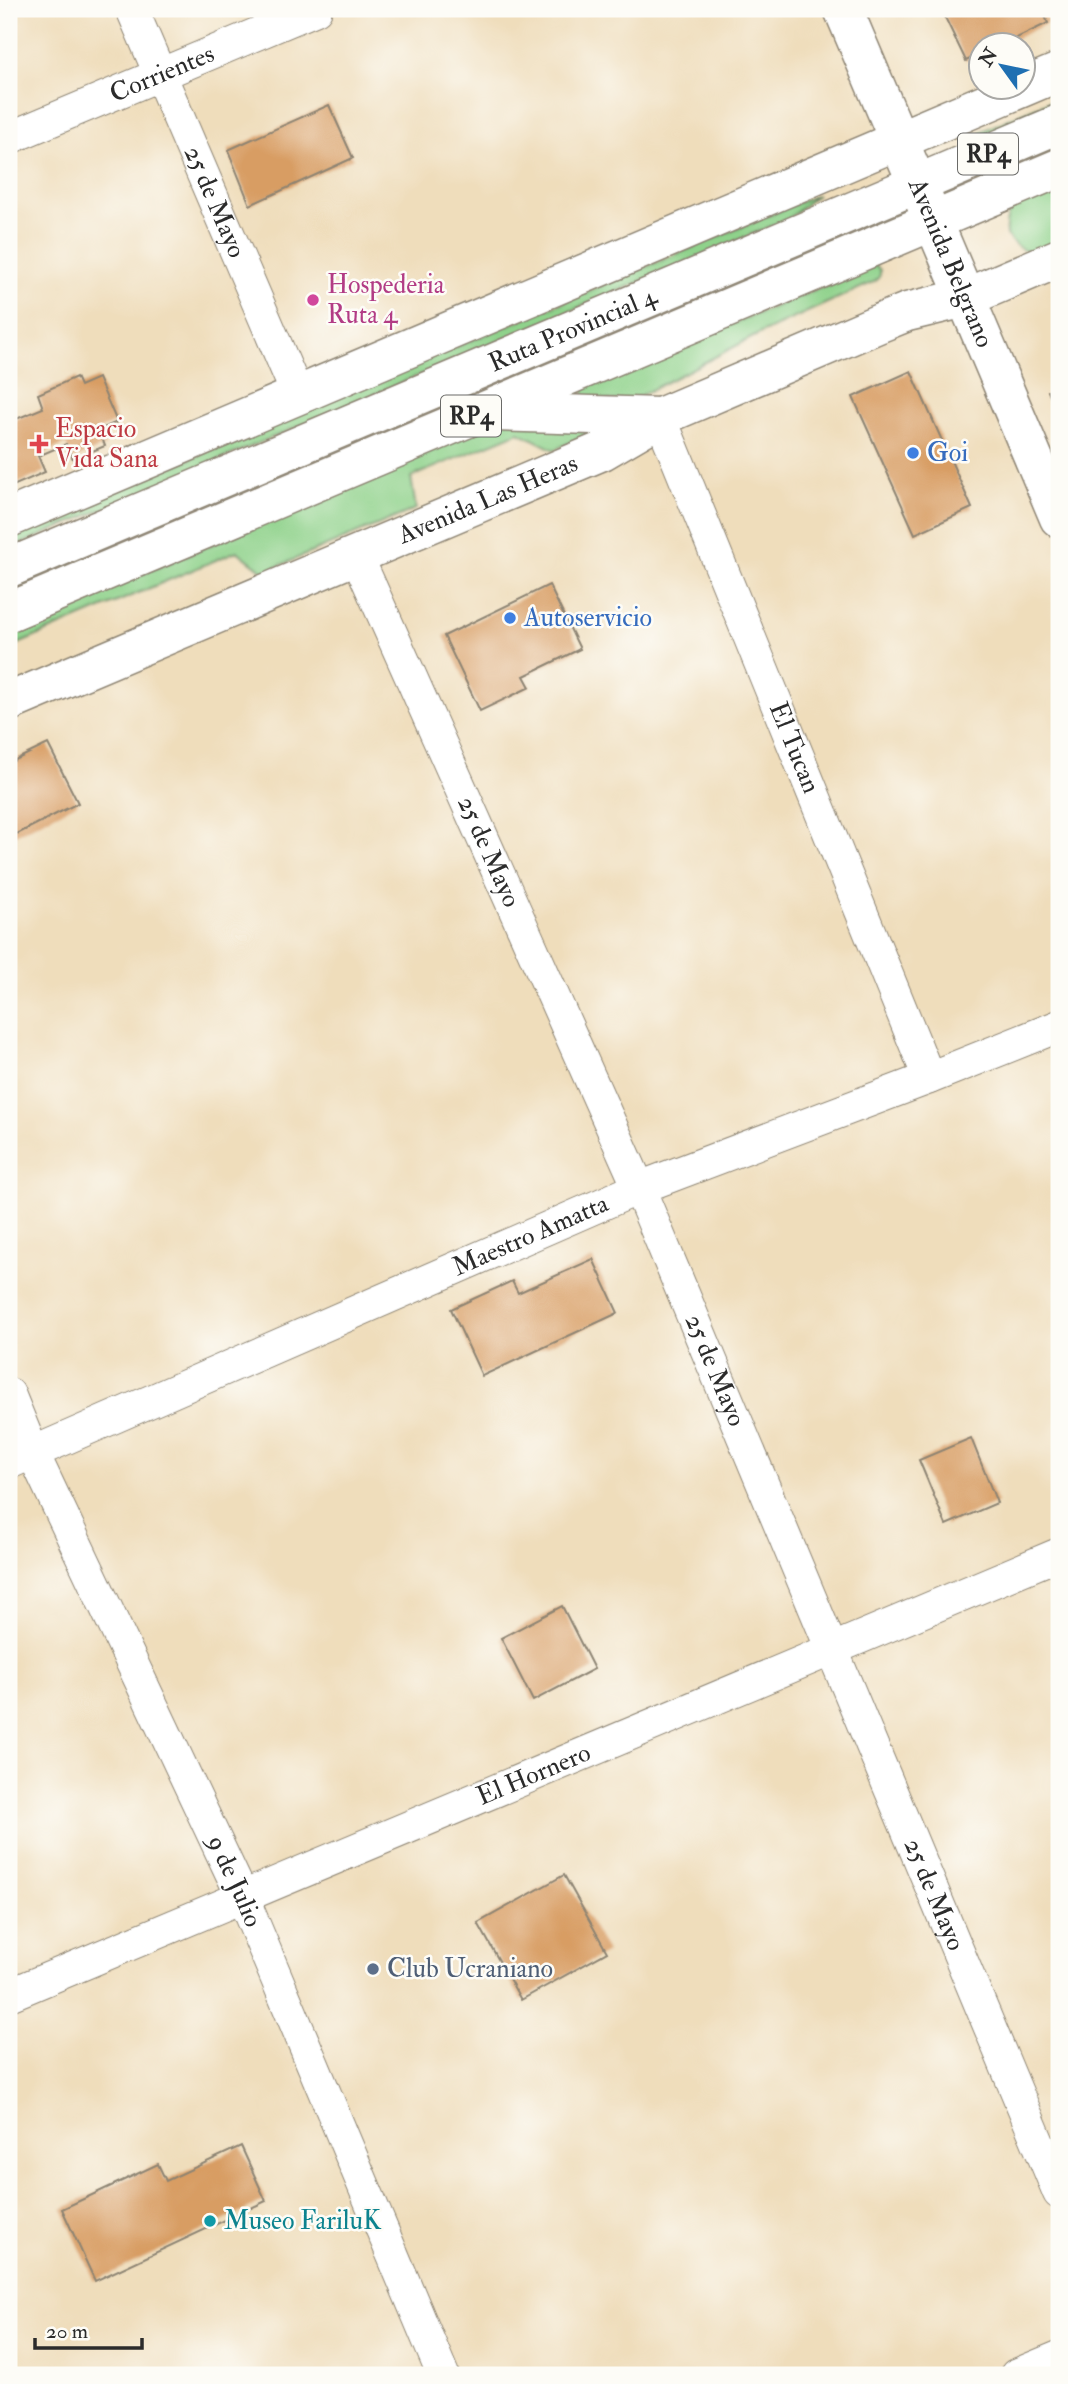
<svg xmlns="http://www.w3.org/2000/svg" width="1068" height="2384" viewBox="0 0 1068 2384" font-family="'IM FELL Double Pica',serif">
<rect width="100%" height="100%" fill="#fdfcf7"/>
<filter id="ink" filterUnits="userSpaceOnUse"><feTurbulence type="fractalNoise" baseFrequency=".0143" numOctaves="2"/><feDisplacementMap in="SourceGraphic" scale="14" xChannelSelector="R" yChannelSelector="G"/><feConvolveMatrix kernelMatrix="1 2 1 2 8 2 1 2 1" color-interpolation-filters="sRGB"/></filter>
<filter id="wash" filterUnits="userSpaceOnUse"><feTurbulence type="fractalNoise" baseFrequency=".00686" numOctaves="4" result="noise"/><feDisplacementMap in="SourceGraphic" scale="28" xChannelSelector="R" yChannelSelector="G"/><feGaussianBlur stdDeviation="1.57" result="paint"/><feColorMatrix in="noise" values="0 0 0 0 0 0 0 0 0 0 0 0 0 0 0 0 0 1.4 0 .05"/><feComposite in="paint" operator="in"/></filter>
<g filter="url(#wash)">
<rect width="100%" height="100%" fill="#efddbb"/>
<g fill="#8fd28b" stroke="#5d7e5b" stroke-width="2">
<polygon points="1059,97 1059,107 979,137 980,132"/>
<path d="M1059,182V242C1034,252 1025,259 1006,235C1002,199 1033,194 1059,182Z"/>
<polygon points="817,195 788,219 9,549 9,535"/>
<polygon points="875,265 880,270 880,275 876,281 761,333 630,401 587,399 584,395 584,386"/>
<polygon points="503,420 593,432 554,450 519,432 411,477 416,509 264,572 237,551 9,648 9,631"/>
</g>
<g id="blocks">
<g fill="#d89d64">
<polygon points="941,9 1042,9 1048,23 1000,46 981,46 981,54 966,61"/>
<polygon points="329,105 353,158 250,205 228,150"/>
<polygon points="911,371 972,508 915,534 853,397"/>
<polygon points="76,377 80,386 98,378 117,422 99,430 105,446 73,459 66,444 38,456 45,472 13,486 9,474 9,406 14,420 43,408 38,394"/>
<polygon points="1059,386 1059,418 1048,391"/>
<polygon points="549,585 580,649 524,676 530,687 480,711 444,636"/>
<polygon points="48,744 78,803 9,838 9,763"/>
<polygon points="593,1259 618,1313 482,1376 451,1309 512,1281 518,1293"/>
<polygon points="971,1438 997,1503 946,1525 919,1460"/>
<polygon points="562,1606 594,1669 533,1701 501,1638"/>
<polygon points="564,1875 607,1952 521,2000 478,1923"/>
<polygon points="241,2146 266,2201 95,2281 62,2209 158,2164 166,2181"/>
</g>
</g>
</g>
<g filter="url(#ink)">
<use href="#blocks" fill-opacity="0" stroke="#8d8473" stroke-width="2"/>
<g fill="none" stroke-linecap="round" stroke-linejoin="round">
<g stroke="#8d8473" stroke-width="34">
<g id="minor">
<path id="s1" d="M132,9L298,396"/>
<path id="s2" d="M9,138L316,9"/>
<path id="s3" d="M660,417L929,1078"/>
<path id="s4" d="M356,554L639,1188L1059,2193"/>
<path id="s5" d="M9,1394L33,1453L243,1898L443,2375"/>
<path id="s6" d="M9,1463L639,1188L929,1078L1059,1026"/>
<path id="s7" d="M9,1995L1059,1554"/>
<polyline points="1016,2375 1059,2357"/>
</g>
</g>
<g stroke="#8d8473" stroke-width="41">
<g id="secondary">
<path id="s8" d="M843,9L1059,518"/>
<polyline points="9,518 1059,72"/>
<path id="s9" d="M9,702L602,451L660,417L880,323L907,312L965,298L1059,258"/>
</g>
</g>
<g stroke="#8d8473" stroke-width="41">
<g id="primary">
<polyline points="495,412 660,417"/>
<path id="s10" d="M9,568L1059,124"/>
<polyline points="9,612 1059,168"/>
</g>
</g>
<use href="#minor" stroke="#fff" stroke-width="32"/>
<use href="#secondary" stroke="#fff" stroke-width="38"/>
<use href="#primary" stroke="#fff" stroke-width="38"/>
</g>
</g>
<circle fill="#d1479c" stroke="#fdfcf7" stroke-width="2.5" cx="313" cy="300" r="7"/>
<path fill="#e0444e" stroke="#fdfcf7" stroke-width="2.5" d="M35.5 433.5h7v7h7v7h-7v7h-7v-7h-7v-7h7z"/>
<g fill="#3f7fe0" stroke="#fdfcf7" stroke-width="2.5">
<circle cx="913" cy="453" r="7"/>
<circle cx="510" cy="618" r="7"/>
</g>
<circle fill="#5c6f8a" stroke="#fdfcf7" stroke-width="2.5" cx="373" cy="1969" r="7"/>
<circle fill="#0f9aa8" stroke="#fdfcf7" stroke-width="2.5" cx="210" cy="2221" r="7"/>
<g text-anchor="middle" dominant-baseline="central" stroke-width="5" stroke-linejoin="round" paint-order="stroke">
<g fill="#fdfcf7" stroke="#6a6a68" stroke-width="2">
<rect x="958" y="133.5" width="60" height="41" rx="5"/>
<rect x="441" y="395.5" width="60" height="41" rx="5"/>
</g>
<g font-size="24" font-weight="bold" fill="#2b2b2b">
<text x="988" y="154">RP4</text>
<text x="471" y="416">RP4</text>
</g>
<g font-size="26" fill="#2b2b2b" stroke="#fdfcf7">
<text stroke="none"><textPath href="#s2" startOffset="166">Corrientes</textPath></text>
<text stroke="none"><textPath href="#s1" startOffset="210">25 de Mayo</textPath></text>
<text stroke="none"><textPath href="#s8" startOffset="276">Avenida Belgrano</textPath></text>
<text stroke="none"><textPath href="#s10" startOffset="612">Ruta Provincial 4</textPath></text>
<text stroke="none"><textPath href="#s9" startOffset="520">Avenida Las Heras</textPath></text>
<text stroke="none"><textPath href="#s3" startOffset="357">El Tucan</textPath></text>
<text stroke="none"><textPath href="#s4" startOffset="326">25 de Mayo</textPath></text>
<text stroke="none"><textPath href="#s6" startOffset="569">Maestro Amatta</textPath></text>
<text stroke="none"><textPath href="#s4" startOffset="892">25 de Mayo</textPath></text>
<text stroke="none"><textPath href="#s7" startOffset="569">El Hornero</textPath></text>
<text stroke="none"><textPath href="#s5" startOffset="537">9 de Julio</textPath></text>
<text stroke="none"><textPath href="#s4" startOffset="1460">25 de Mayo</textPath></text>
</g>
<g font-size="26" fill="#b23c85" stroke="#fdfcf7" text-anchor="start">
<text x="327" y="285">Hospederia<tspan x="327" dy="30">Ruta 4</tspan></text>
</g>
<g font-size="26" fill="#be3a42" stroke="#fdfcf7" text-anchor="start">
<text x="55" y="429">Espacio<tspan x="55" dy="30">Vida Sana</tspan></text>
</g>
<g font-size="26" fill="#366cbe" stroke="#fdfcf7" text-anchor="start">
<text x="927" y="453">Goi</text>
<text x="524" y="618">Autoservicio</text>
</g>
<g font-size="26" fill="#4e5e75" stroke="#fdfcf7" text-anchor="start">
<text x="387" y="1969">Club Ucraniano</text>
</g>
<g font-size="26" fill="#0d838f" stroke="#fdfcf7" text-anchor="start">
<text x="224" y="2221">Museo FariluK</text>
</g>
</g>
<rect width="1068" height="2384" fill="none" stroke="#fdfcf7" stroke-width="35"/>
<g transform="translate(1002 66) rotate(303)"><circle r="33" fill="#fdfcf7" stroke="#a9a8a5" stroke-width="2"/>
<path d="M0-5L12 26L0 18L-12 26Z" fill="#1f6fb2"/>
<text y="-10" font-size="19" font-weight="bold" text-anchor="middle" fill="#2b2b2b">N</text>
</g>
<path d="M35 2338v10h107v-10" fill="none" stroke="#2b2b2b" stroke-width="3.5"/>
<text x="46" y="2338" font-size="21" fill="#2b2b2b" stroke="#fdfcf7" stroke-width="5" paint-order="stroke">20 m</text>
</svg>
